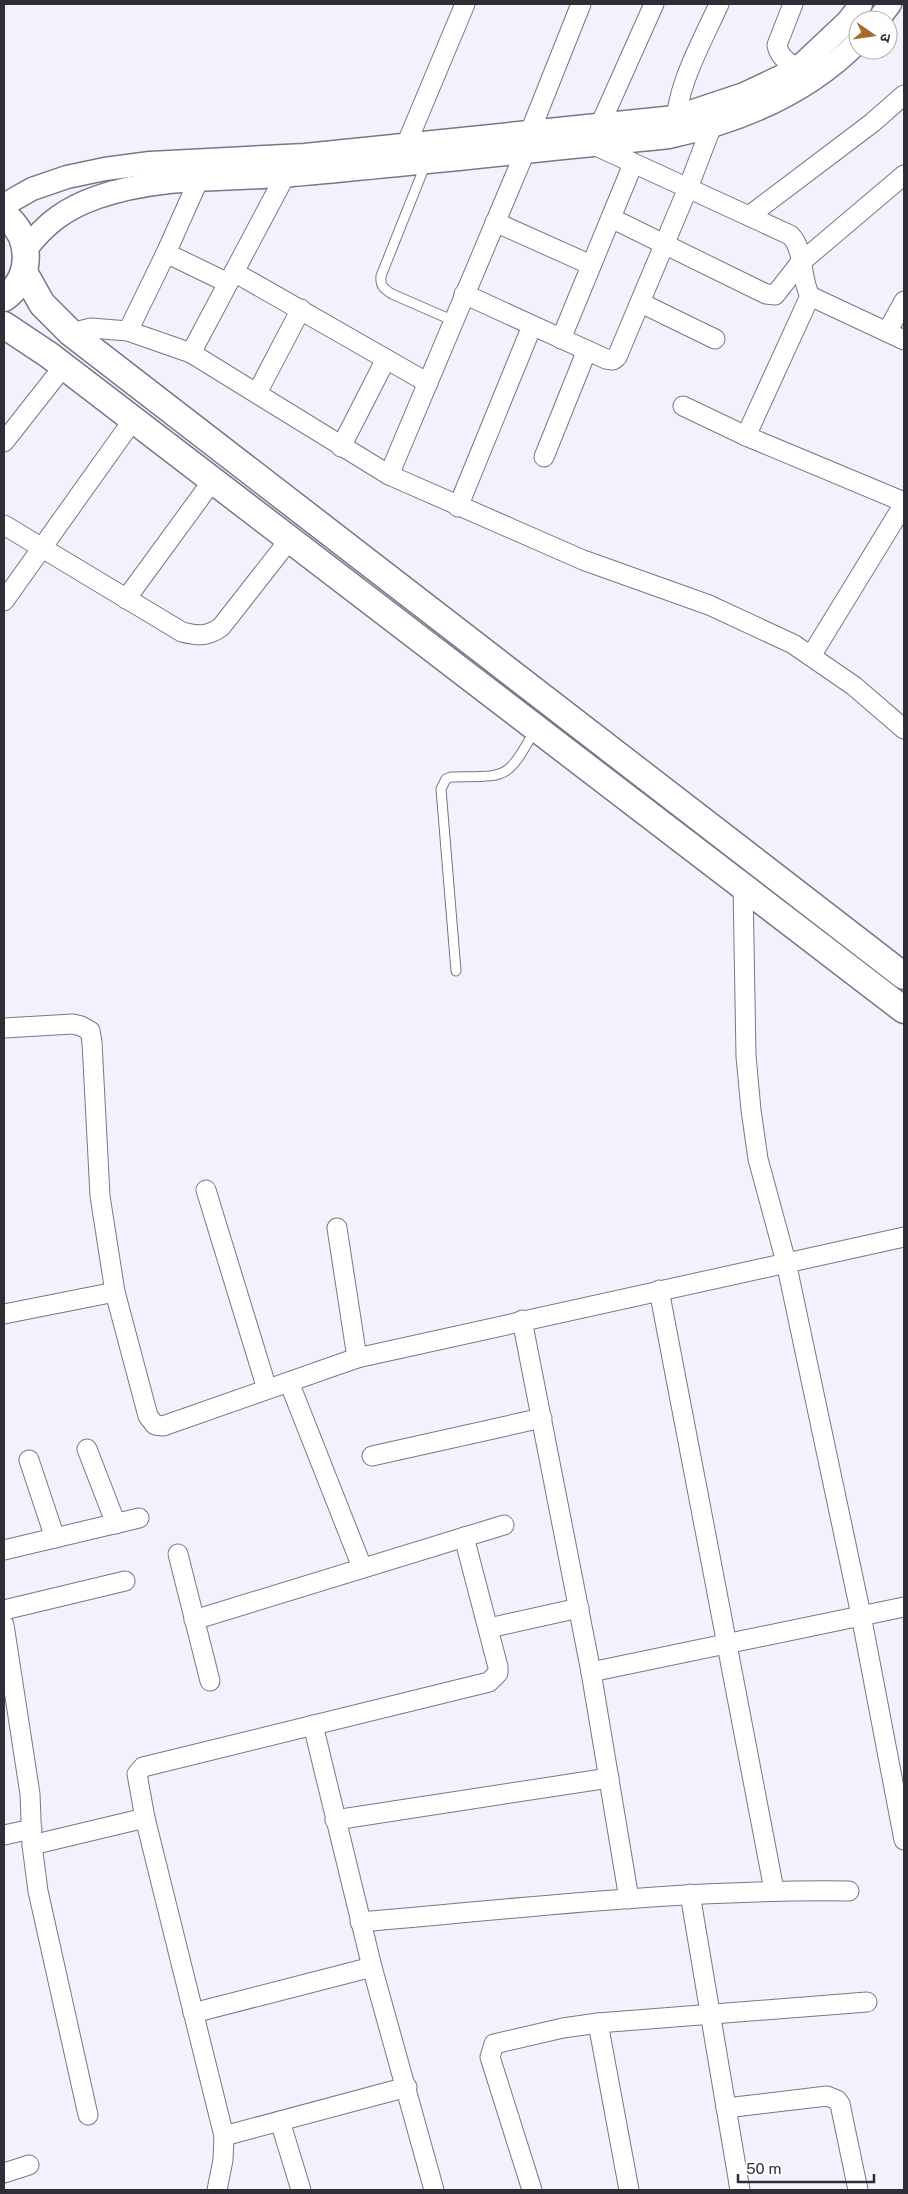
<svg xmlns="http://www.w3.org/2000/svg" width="908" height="2194" viewBox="0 0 908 2194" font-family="'Public Sans','Noto Sans Devanagari',sans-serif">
<rect width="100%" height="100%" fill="#f3f2fc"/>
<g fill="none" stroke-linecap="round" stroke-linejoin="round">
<g stroke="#78768b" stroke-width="11">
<g id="service">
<path d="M426,163L381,276C380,286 384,289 392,294L454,321"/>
<path d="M456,971L441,789L446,779L451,777C508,776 506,781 535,730"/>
</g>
</g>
<g stroke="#78768b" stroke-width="21">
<g id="minor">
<path d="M793,4L777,45C779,57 788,62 797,69"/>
<polyline points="600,125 654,4"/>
<path d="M676,130C674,90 703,40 719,4"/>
<polyline points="530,132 581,4"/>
<polyline points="406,145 465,4"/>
<path d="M594,145L790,235C805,249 800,278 810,296L904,340"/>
<polyline points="749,216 872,123 904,95"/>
<polyline points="611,218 766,294 775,295 800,263 904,175"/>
<polyline points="495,222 591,265"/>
<polyline points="166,253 228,283"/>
<polyline points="234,272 428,383"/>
<polyline points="464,294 606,359 613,360 617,357 688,188 711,128"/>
<polyline points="641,303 715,339"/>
<polyline points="128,331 166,253 199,179"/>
<polyline points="887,332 904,301"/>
<polyline points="71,333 91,328 128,331 191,353 389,475 583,560 709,605 793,644 854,686 904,729"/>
<polyline points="561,339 633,164"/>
<polyline points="191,353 285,176"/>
<polyline points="257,393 301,309"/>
<polyline points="683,406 746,436 904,502"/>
<polyline points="746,436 810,296"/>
<polyline points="4,442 63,367"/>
<polyline points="341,447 386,359"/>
<polyline points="544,457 587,350"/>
<polyline points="389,475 525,152"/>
<polyline points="458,507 532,326"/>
<path d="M4,525L182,632C198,636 207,637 221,627L290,539"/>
<polyline points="126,599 213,480"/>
<polyline points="4,601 133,420"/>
<polyline points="811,656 904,504"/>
<polyline points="743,886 746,1056 751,1110 758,1159 786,1262 861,1615 904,1840"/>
<polyline points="4,1028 73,1024 81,1026 90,1031 92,1042 100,1196 115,1292"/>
<polyline points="206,1190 267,1389"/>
<polyline points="337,1228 357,1358"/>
<polyline points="659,1290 774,1890"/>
<polyline points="4,1314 115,1292 148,1416 155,1425 163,1426 357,1358 904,1237"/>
<polyline points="522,1320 591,1672 629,1899"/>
<polyline points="289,1382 362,1567"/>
<polyline points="87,1449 116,1524"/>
<polyline points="372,1456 542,1418"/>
<polyline points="29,1460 55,1538"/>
<polyline points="4,1550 139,1518"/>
<polyline points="178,1554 210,1681"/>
<polyline points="4,1610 125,1581"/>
<polyline points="194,1620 504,1525"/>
<polyline points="4,1625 30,1794 32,1845 38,1891 88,2115"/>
<polyline points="489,1628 579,1608"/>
<polyline points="591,1672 904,1607"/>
<polyline points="313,1725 372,1967 434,2190"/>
<polyline points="335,1820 609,1778"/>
<polyline points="4,1835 32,1829"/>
<polyline points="32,1845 145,1818"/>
<polyline points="690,1894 740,2190"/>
<path d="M360,1922C523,1908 685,1889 849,1891"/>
<polyline points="193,2013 372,1967"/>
<polyline points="598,2023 629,2190"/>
<polyline points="726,2108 827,2096 837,2100 840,2104 858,2190"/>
<polyline points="280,2121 301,2190"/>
<polyline points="224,2136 407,2087"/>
<polyline points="4,2173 29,2165"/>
<polyline points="217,2190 223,2160 224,2136 145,1818 137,1774 143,1767 489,1682 498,1673 498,1667 464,1537"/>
<polyline points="532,2190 490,2057 494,2044 563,2028 598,2023 867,2002"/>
</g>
</g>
<g stroke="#78768b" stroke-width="25">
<g id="tertiary">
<polyline points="878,20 890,4"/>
<polyline points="4,205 32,189 67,177 105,169 150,163 305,155 675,117 744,94 797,69 848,21 861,4"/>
<path d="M26,249C46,223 66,208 98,197C161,175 227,181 292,175C418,164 543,150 669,137C739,122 807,94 858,42"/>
</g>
</g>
<g stroke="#78768b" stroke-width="29">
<g id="secondary">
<path d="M4,215C33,236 33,278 4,298"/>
<polyline points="24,272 42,304 71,333 904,976"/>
<polyline points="4,325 49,355 904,1010"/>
</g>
</g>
<use href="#service" stroke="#fff" stroke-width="9"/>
<use href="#minor" stroke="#fff" stroke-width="19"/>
<use href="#tertiary" stroke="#fff" stroke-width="22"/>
<use href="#secondary" stroke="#fff" stroke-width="26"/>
</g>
<rect width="908" height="2194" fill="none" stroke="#2f2e37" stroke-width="10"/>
<g transform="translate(873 35) rotate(103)"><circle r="24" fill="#ffffff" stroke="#acabaf"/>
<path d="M0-4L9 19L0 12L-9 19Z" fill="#a46b29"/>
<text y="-8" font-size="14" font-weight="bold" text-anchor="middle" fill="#2f2e37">उ</text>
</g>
<path d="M738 2174v8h136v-8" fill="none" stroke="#2f2e37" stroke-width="2.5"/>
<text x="746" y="2174" font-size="15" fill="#2f2e37" stroke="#ffffff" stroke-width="4" paint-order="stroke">50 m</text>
</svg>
